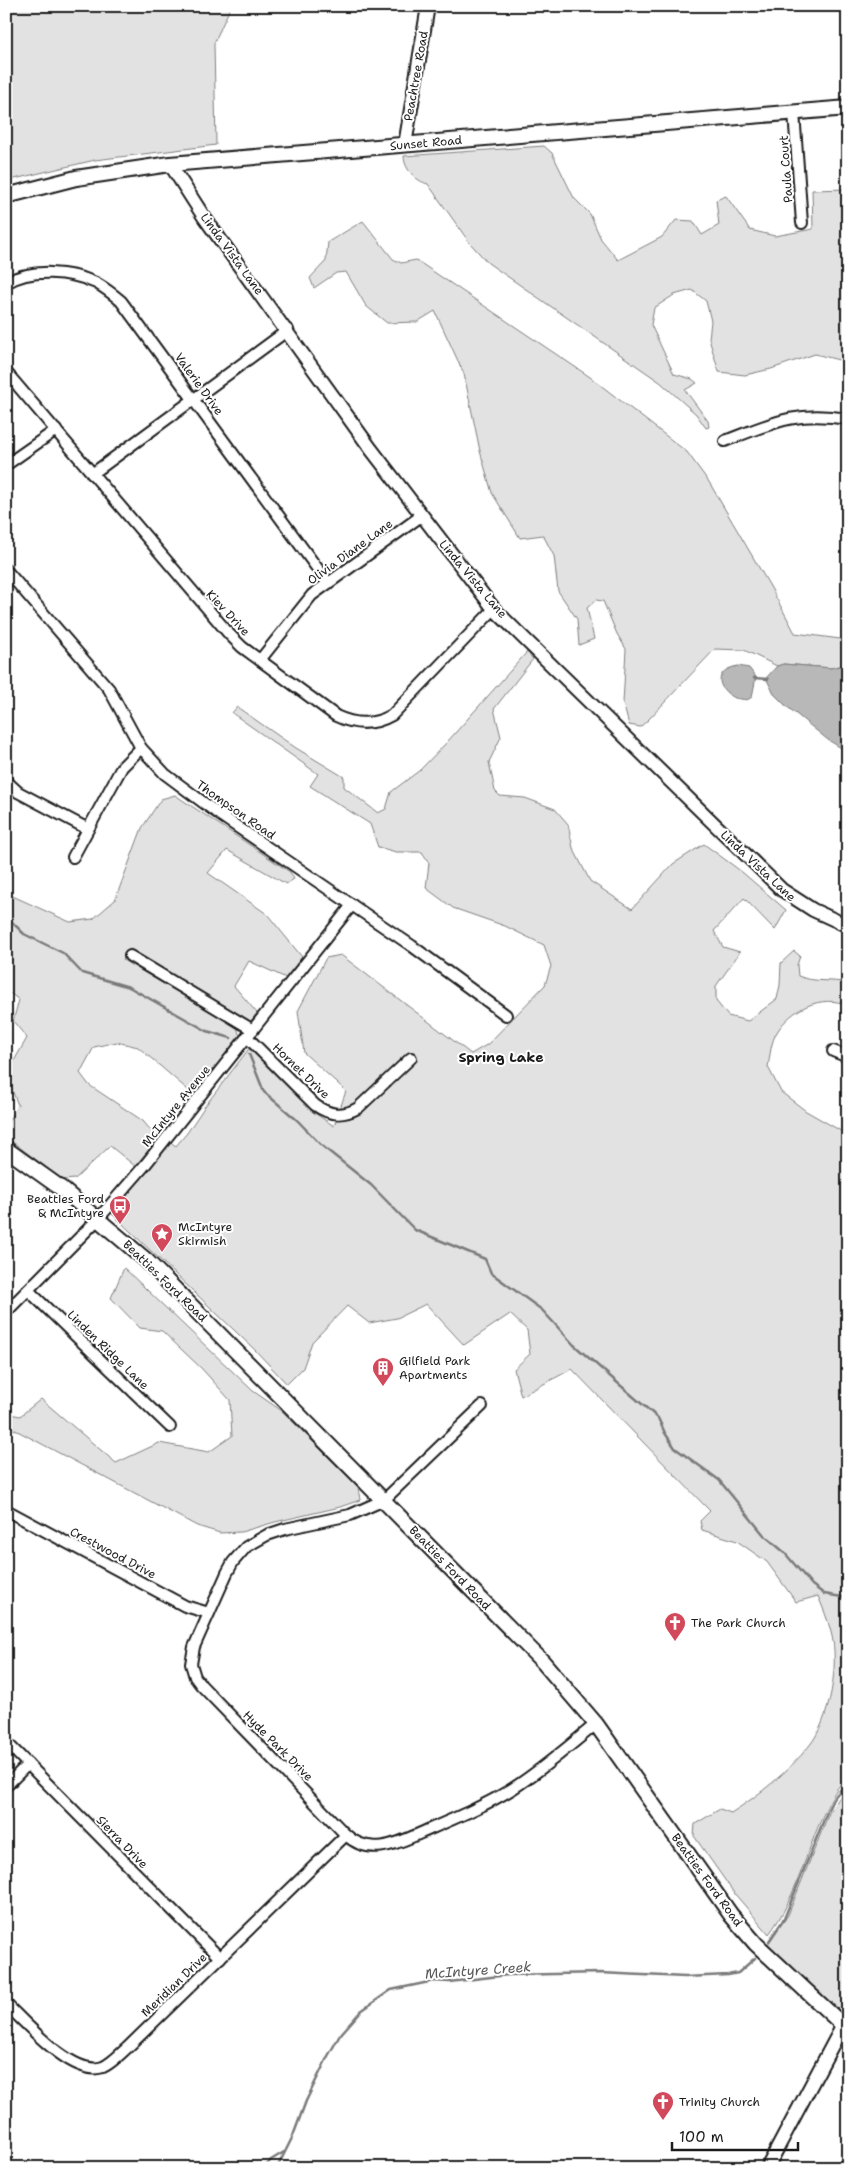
<svg xmlns="http://www.w3.org/2000/svg" width="854" height="2174" viewBox="0 0 854 2174" font-family="'Shantell Sans',sans-serif">
<rect width="100%" height="100%" fill="#fff"/>
<filter id="ink" filterUnits="userSpaceOnUse"><feTurbulence type="fractalNoise" baseFrequency=".02" numOctaves="2"/><feDisplacementMap in="SourceGraphic" scale="10" xChannelSelector="R" yChannelSelector="G"/><feConvolveMatrix kernelMatrix="1 2 1 2 8 2 1 2 1" color-interpolation-filters="sRGB"/></filter>
<g filter="url(#ink)">
<g fill="#e2e2e2" stroke="#7f7f7f">
<polygon points="6,6 231,6 214,43 216,145 95,160 6,181"/>
<path d="M544,146L552,153L574,198L590,214L601,239L618,260L662,237L676,220L693,221L702,235L719,225L716,200L726,196L750,230L775,236L813,229L812,190L848,189V365L839,360L815,354L771,369L745,375L719,372L709,339L711,321L706,301L692,290L674,295L654,308L651,325L674,374L692,379L697,383L685,390L708,421L709,427L706,428L696,414L660,382L488,263L469,242L428,184C416,181 404,169 404,156Z"/>
<polygon points="363,221 393,259 401,263 416,260 590,377 687,452 709,482 771,588 795,633 848,640 848,664 831,668 784,664 777,666 744,650 715,649 648,720 640,727 629,725 623,703 626,649 617,634 603,601 596,600 587,608 594,639 579,645 577,619 558,591 554,556 543,535 520,538 492,493 480,451 464,374 435,311 417,322 387,323 366,306 346,272 336,273 314,288 310,278 326,261 328,242"/>
<path d="M527,652L533,659L494,709L501,737L489,762L495,791L500,796L525,798L555,809L568,824L573,848L590,881L632,909L673,864L704,844L742,872L786,910L775,930L744,898L714,931L723,947L740,952L716,986V1001L728,1016L748,1021L777,999L780,985L781,963L794,951L800,956L797,965L798,976C815,983 831,979 848,983V1005C821,994 791,1009 777,1032C771,1041 770,1056 768,1067L781,1092L806,1111L848,1135V1775C838,1786 831,1798 825,1811C806,1851 796,1899 769,1934L734,1893L694,1836L695,1824L720,1809L731,1813C759,1795 788,1772 809,1746C830,1721 840,1663 831,1632C828,1620 823,1608 818,1596L796,1602L767,1562L737,1541L702,1530L700,1521L710,1511L572,1369L521,1396L514,1369L530,1354L527,1330L510,1314L464,1345L426,1304L397,1318L369,1323L347,1306L312,1342L303,1368L287,1384L255,1350L110,1212L170,1142L176,1146L187,1133L205,1106L251,1046L313,1112L334,1126L346,1091L304,1053L298,1011L326,958L341,955L471,1054L488,1044L545,985L551,966L544,945L505,926L453,908L426,888L429,863L422,852H396L378,847L370,824L310,786L318,774L232,713L237,707L296,748L344,777V787L378,813L386,809L391,792L420,770L448,741Z"/>
<polygon points="175,795 290,872 294,879 286,884 227,850 208,873 267,914 302,957 286,978 249,961 234,986 257,1013 250,1022 130,949 123,960 237,1027 240,1037 226,1059 195,1096 138,1047 117,1042 94,1047 80,1073 89,1085 143,1121 158,1139 135,1166 110,1146 75,1179 63,1180 6,1137 6,1125 18,1105 6,1075 27,1038 13,1021 19,1000 10,993 6,997 6,893 70,922 93,919 115,900 142,828 161,799"/>
<polygon points="124,1268 253,1391 282,1411 358,1487 360,1500 340,1507 275,1522 241,1532 220,1533 197,1526 6,1425 6,1413 20,1416 41,1399 116,1463 159,1443 209,1452 232,1436 230,1400 202,1369 162,1331 140,1328 111,1298"/>
<polygon points="848,1785 848,2023 766,1947 788,1915 829,1813"/>
</g>
<g fill="#b8b8b8" stroke="#7a7a7a">
<polygon points="783,664 831,668 848,664 848,752 828,740 785,705 774,694 766,678 777,666"/>
<path d="M738,666L749,668L756,677L752,697L747,700C743,699 738,699 735,698C715,688 714,670 738,666Z"/>
</g>
<g fill="none" stroke-linecap="round" stroke-linejoin="round">
<g stroke="#7a7a7a" stroke-width="2.5">
<polyline points="754,678 768,679"/>
<polyline points="6,916 24,934 63,953 82,973 129,987 207,1031 231,1038"/>
<polyline points="249,1054 264,1092 297,1120 321,1145 371,1185 415,1230 485,1259 491,1273 542,1310 574,1345 658,1418 665,1433 675,1448 719,1480 764,1535 784,1552 812,1585 824,1594 848,1598"/>
<polyline points="769,1941 784,1919 827,1812 833,1799 848,1781"/>
<polyline points="264,2168 271,2160 284,2152"/>
<polyline points="277,2168 293,2136 306,2101 328,2056 340,2035 361,2011 391,1990 434,1981 449,1982 508,1975 600,1973 685,1977 728,1975 738,1973 755,1958"/>
</g>
<g stroke="#1c1c1c" stroke-width="14">
<g id="minor">
<polyline points="794,112 802,223"/>
<path d="M6,283C31,268 70,271 96,283C105,288 114,295 121,301L328,583"/>
<path d="M6,372L229,634L242,647L336,716C355,725 373,726 392,715L494,609"/>
<path d="M725,441C772,423 796,410 848,419"/>
<polyline points="6,465 56,430"/>
<polyline points="92,474 288,330"/>
<polyline points="6,570 109,689 141,748 165,774 220,815 412,946 506,1015"/>
<polyline points="260,660 312,595 421,516"/>
<polyline points="6,781 18,792 88,829"/>
<polyline points="73,857 122,767 141,748"/>
<polyline points="130,956 253,1030"/>
<path d="M247,1037L315,1105C329,1115 342,1117 358,1108L411,1058"/>
<polyline points="833,1051 848,1057"/>
<polyline points="28,1290 170,1427"/>
<polyline points="6,1312 98,1219 145,1165 352,905"/>
<path d="M482,1406L384,1500L350,1515L285,1529L267,1535L246,1547L233,1562L227,1573L194,1647L191,1664L195,1677L201,1685L346,1835C372,1859 402,1841 430,1829C458,1817 486,1805 512,1789C542,1770 569,1746 596,1724"/>
<polyline points="6,1510 185,1606 209,1613"/>
<polyline points="6,1742 220,1958"/>
<polyline points="6,1786 28,1764"/>
<path d="M6,2004C25,2022 73,2078 103,2067C112,2063 120,2054 127,2048L346,1835"/>
</g>
</g>
<g stroke="#1c1c1c" stroke-width="16">
<g id="tertiary">
<polyline points="405,145 428,6"/>
<polyline points="170,164 204,217 371,449 494,609 782,890 813,910 848,926"/>
<polyline points="767,2168 843,2025"/>
</g>
</g>
<g stroke="#1c1c1c" stroke-width="18">
<g id="secondary">
<polyline points="6,196 76,178 170,164 848,108"/>
<polyline points="6,1149 62,1189 146,1260 543,1662 596,1724 731,1915 756,1944 848,2030"/>
</g>
</g>
<use href="#minor" stroke="#fff" stroke-width="10"/>
<use href="#tertiary" stroke="#fff" stroke-width="12"/>
<use href="#secondary" stroke="#fff" stroke-width="14"/>
</g>
</g>
<defs>
<g id="bus-pin" transform="scale(1.125)"><path d="M0 17L-7.5 6A9.5 9.5 0 1 1 7.5 6Z" fill="#d1495b" stroke="#fff"/><path d="M-5-6H5V4H4V6H2V4H-2V6H-4V4H-5ZM-3.5-4V0h7V-4ZM-3.5 1.2v1.5H-2V1.2ZM2 1.2v1.5H3.5V1.2Z" fill="#fff"/></g>
<g id="sight-pin" transform="scale(1.125)"><path d="M0 17L-7.5 6A9.5 9.5 0 1 1 7.5 6Z" fill="#d1495b" stroke="#fff"/><path d="M0-6L1.8-2.2L6-1.7L2.9 1.2L3.7 5.4L0 3.3L-3.7 5.4L-2.9 1.2L-6-1.7L-1.8-2.2Z" fill="#fff"/></g>
<g id="building-pin" transform="scale(1.125)"><path d="M0 17L-7.5 6A9.5 9.5 0 1 1 7.5 6Z" fill="#d1495b" stroke="#fff"/><path d="M-4-6H4V6H1V3H-1V6H-4ZM-2.5-4.3h1.7v1.8h-1.7ZM.8-4.3h1.7v1.8H.8ZM-2.5-1h1.7V.8h-1.7ZM.8-1h1.7V.8H.8Z" fill="#fff"/></g>
<g id="church-pin" transform="scale(1.125)"><path d="M0 17L-7.5 6A9.5 9.5 0 1 1 7.5 6Z" fill="#d1495b" stroke="#fff"/><path d="M-1.2-6h2.4v3.5h3.3v2.4h-3.3V6h-2.4V-.1h-3.3v-2.4h3.3Z" fill="#fff"/></g>
</defs>
<g fill-rule="evenodd">
<use href="#bus-pin" x="120" y="1206"/>
<use href="#sight-pin" x="162" y="1234"/>
<use href="#building-pin" x="383" y="1368"/>
<use href="#church-pin" x="675" y="1623"/>
<use href="#church-pin" x="663" y="2102"/>
</g>
<g text-anchor="middle" dominant-baseline="central" stroke-width="4" stroke-linejoin="round" paint-order="stroke">
<g font-size="12" fill="#1c1c1c" stroke="#fff">
<text transform="translate(416 76) rotate(-80)">Peachtree Road</text>
<text transform="translate(426 143) rotate(-5)">Sunset Road</text>
<text transform="translate(786 169) rotate(-94)">Paula Court</text>
<text transform="translate(232 254) rotate(54)">Linda Vista Lane</text>
<text transform="translate(199 384) rotate(54)">Valerie Drive</text>
<text transform="translate(350 552) rotate(-36)">Olivia Diane Lane</text>
<text transform="translate(473 579) rotate(50)">Linda Vista Lane</text>
<text transform="translate(228 613) rotate(47)">Kiev Drive</text>
<text transform="translate(236 810) rotate(35)">Thompson Road</text>
<text transform="translate(758 866) rotate(43)">Linda Vista Lane</text>
<text transform="translate(301 1071) rotate(44)">Hornet Drive</text>
<text transform="translate(176 1106) rotate(-51)">McIntyre Avenue</text>
<text transform="translate(165 1281) rotate(44)">Beatties Ford Road</text>
<text transform="translate(108 1350) rotate(44)">Linden Ridge Lane</text>
<text transform="translate(113 1553) rotate(28)">Crestwood Drive</text>
<text transform="translate(450 1568) rotate(46)">Beatties Ford Road</text>
<text transform="translate(278 1746) rotate(45)">Hyde Park Drive</text>
<text transform="translate(122 1842) rotate(46)">Sierra Drive</text>
<text transform="translate(707 1880) rotate(54)">Beatties Ford Road</text>
<text transform="translate(174 1985) rotate(-44)">Meridian Drive</text>
</g>
<g font-size="12" fill="#1c1c1c" stroke="#fff" text-anchor="start">
<text x="104" y="1199" text-anchor="end">Beatties Ford<tspan x="104" dy="14">&amp; McIntyre</tspan></text>
<text x="178" y="1227">McIntyre<tspan x="178" dy="14">Skirmish</tspan></text>
<text x="399" y="1361">Gilfield Park<tspan x="399" dy="14">Apartments</tspan></text>
<text x="691" y="1623">The Park Church</text>
<text x="679" y="2102">Trinity Church</text>
</g>
<g font-size="14" font-weight="bold" fill="#1c1c1c" stroke="#fff">
<text x="501" y="1057">Spring Lake</text>
</g>
<g font-size="14" font-style="italic" fill="#5a5a5a" stroke="#fff">
<text transform="translate(478 1970) rotate(-4)">McIntyre Creek</text>
</g>
</g>
<rect width="854" height="2174" fill="none" stroke="#fff" stroke-width="25"/>
<rect x="12" y="12" width="829" height="2149" fill="none" stroke="#1c1c1c" stroke-width="2" filter="url(#ink)"/>
<path d="M672 2142v8h126v-8" fill="none" stroke="#1c1c1c" stroke-width="2.5"/>
<text x="679" y="2142" font-size="15" fill="#1c1c1c" stroke="#ffffff" stroke-width="4" paint-order="stroke">100 m</text>
</svg>
